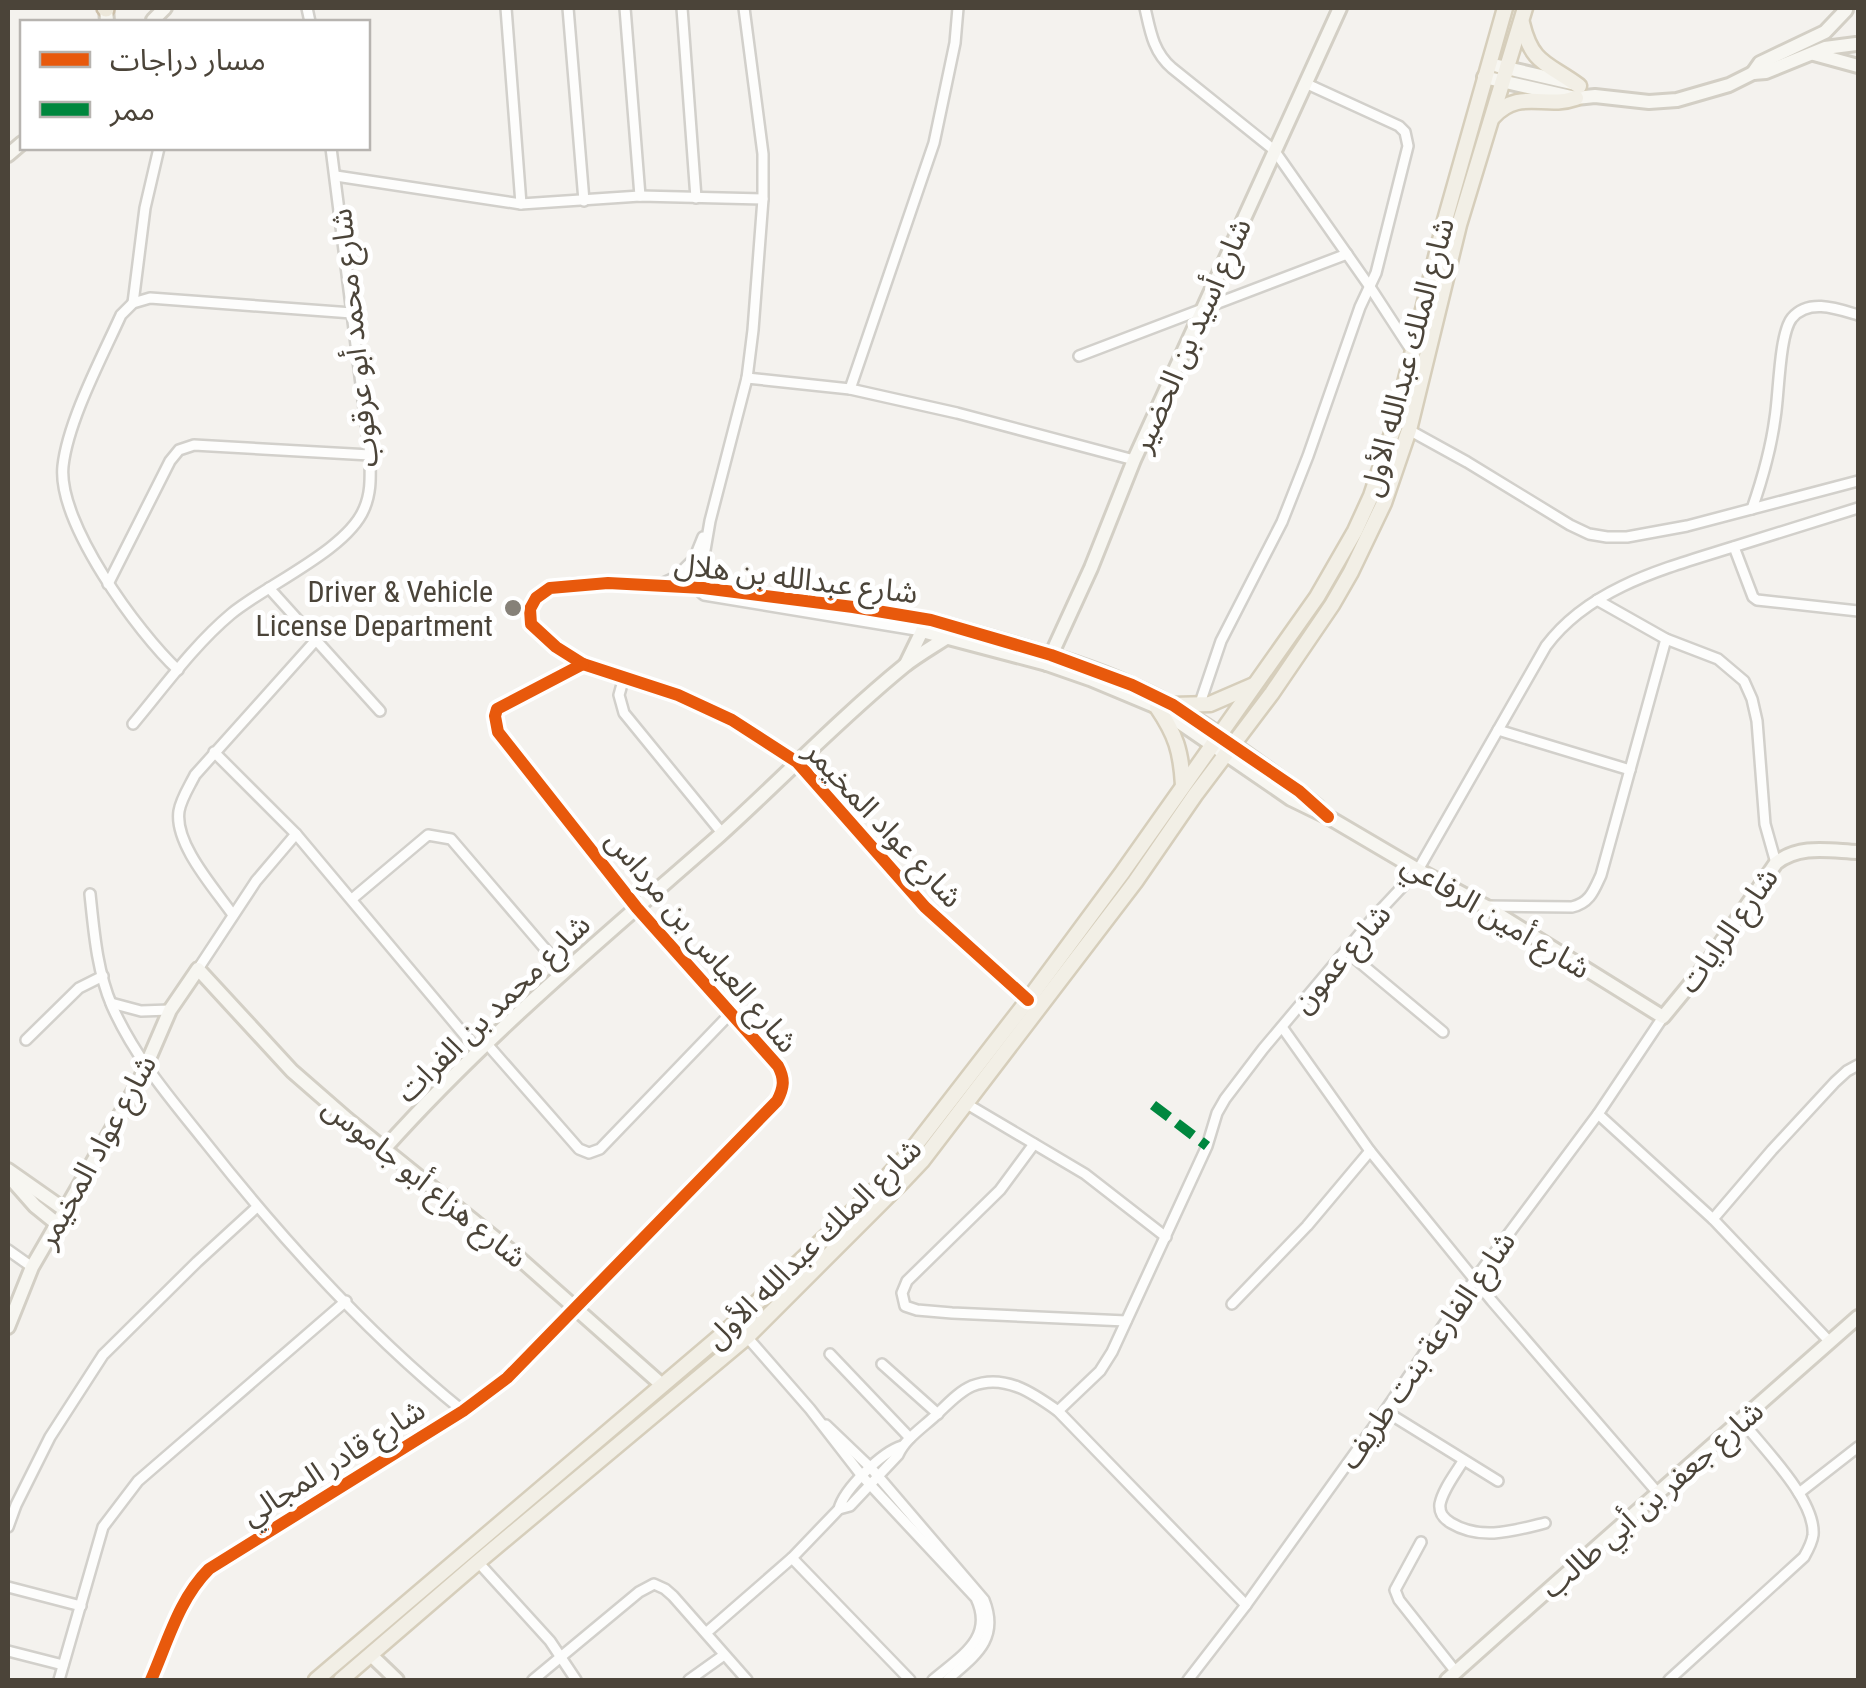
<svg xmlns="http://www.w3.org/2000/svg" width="1866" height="1688" viewBox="0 0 1866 1688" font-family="'Roboto Condensed','Noto Sans Arabic',sans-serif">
<rect width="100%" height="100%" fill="#f4f2ee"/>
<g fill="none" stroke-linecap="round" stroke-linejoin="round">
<g stroke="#d2d0cb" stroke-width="14">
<g id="street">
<polyline points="307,8 310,22"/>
<polyline points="506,8 521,204"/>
<polyline points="568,8 584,201"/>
<polyline points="625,8 640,196"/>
<polyline points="682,8 696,198"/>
<path d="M1145,8C1150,30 1153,52 1172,68L1274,150L1370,287L1413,353"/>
<polyline points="336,176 521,204 640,196 763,199"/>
<polyline points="133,303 145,208 159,148"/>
<polyline points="1079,356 1347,254"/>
<polyline points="747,378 850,389 957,413 1134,460"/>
<polyline points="850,389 934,143 955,43 958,8"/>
<polyline points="1409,430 1467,462 1570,525 1589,534 1607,537 1627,537 1687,526 1858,481"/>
<path d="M1752,509C1762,480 1771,449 1775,418C1779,396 1779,334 1792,318C1809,298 1838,309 1858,315"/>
<polyline points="1734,547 1753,597 1757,600 1858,611"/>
<polyline points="108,584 170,461 179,450 194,445 370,455"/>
<polyline points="661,584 676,577 692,561"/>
<polyline points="695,587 704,595 922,631"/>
<path d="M695,587C688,569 696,554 703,537"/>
<polyline points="269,588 380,711"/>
<polyline points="723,590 708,577 704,556 710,521 747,378 753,330 763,199 763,154 744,8"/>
<polyline points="1597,600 1666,639 1718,659 1744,681 1752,699 1757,721 1765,824 1776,863"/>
<path d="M931,620C833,604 734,588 635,584C609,583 576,580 551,588C534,594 530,608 531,624L556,647L583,664L678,695L732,720L797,762L925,907L1028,1000"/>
<path d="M178,670C138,633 57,522 63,466C68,421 102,357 121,315L133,303L150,298L352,313"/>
<polyline points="624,677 619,695 624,713 722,833"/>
<polyline points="1199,706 1221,641 1282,522 1308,456 1360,307 1376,273 1408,146 1405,132 1399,126 1305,83"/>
<path d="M133,724C164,687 194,645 231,614C266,585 347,550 364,509C372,491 370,474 370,455L331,148"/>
<polyline points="1498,730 1630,770"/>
<polyline points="214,752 296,834 478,1051"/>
<path d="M90,894C94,932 97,971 112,1006C135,1058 171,1099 206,1143C281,1238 369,1335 463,1411"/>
<polyline points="352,899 428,835 451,839 564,971"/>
<path d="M1486,906L1572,907C1590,903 1594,890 1601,875L1666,639"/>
<path d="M233,915C215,889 174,844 179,811C181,799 189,787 195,775L316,640"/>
<polyline points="1346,951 1443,1032"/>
<polyline points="198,969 256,881 296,834"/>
<polyline points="111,1003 141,1011 170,1010"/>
<polyline points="1282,1027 1370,1151 1492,1301 1657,1492"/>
<polyline points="26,1040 79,988 103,976"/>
<polyline points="487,1044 579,1149 589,1153 600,1149 731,1013"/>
<polyline points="967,1104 1085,1174 1166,1237"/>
<polyline points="1598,1114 1713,1219 1829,1341"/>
<polyline points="1034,1144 1000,1190 907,1281 902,1293 905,1306 917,1310 952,1313 1126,1321"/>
<polyline points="1713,1219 1772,1150 1835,1082 1847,1071 1858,1065"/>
<polyline points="8,1250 32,1267"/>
<polyline points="1232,1304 1307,1226 1370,1151"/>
<path d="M747,1337L810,1409L862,1476L976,1598C995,1638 961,1656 933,1680"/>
<polyline points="830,1354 910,1438"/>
<polyline points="882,1364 938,1414"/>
<path d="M1058,1411L1100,1371L1112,1352L1207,1146L1217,1113L1225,1099L1263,1049L1374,917L1418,870L1546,646C1590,587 1666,568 1733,547C1775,534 1817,521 1858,508"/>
<polyline points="1385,1411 1498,1481"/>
<path d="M826,1425L871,1468L984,1600C1000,1640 974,1656 947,1680"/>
<path d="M1463,1461C1456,1473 1443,1489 1440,1504C1439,1513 1443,1518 1451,1523C1481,1541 1513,1531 1545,1523"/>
<polyline points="1799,1493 1858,1447"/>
<path d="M839,1509C844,1489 882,1452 902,1446"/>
<polyline points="8,1527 16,1505 50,1437 103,1355 197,1262 257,1207"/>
<polyline points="1421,1542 1395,1590 1399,1600 1456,1672"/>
<polyline points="792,1558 910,1680"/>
<polyline points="478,1562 550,1641 576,1680"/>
<polyline points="8,1587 81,1606"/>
<path d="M706,1633L792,1558L839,1509L850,1506L898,1455C905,1439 922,1428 935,1416C946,1406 958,1392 972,1386C1004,1373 1033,1393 1058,1411L1246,1605"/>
<polyline points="8,1651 63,1665"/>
<polyline points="59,1680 103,1527 138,1481 346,1301"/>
<path d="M151,1680C168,1641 179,1599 209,1569L463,1411L507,1378L777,1101C784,1088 785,1079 778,1066L637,908L498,732L495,716L497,709L583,664"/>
<polyline points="533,1680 639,1592 654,1584 665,1589 673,1596 747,1680"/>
<polyline points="689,1680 724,1655"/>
<polyline points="1188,1680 1246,1605 1385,1411 1475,1279 1598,1114 1663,1017"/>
<path d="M1669,1680L1804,1557C1808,1550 1812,1543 1813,1535C1816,1500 1763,1448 1742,1421"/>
</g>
</g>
<g stroke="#d3cfc5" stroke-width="18">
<g id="secondary">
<polyline points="106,8 107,22"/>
<polyline points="153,20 165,8"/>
<polyline points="1814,54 1858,66"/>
<polyline points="1498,66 1571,83"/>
<polyline points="1753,73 1760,63 1825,32 1846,10"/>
<polyline points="1484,77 1576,98 1595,96 1649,102 1677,100 1729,85 1753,73 1766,72 1825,48 1856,44"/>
<polyline points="8,155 22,143"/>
<path d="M922,631L1047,664L1090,679L1157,707L1291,799L1328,817L1418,870L1485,906L1663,1017L1705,966L1776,863C1800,844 1830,851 1858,852"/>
<path d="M906,664L922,631L931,620C1012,644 1097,663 1171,704C1216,729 1257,762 1299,791L1318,807"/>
<polyline points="1047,664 1091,568 1134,460 1340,8"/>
<path d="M385,1148C487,1034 604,937 719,836C781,780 839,719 904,666C918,655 934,646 949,636"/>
<polyline points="8,1170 65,1210"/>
<polyline points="13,1181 35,1206 56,1223"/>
<polyline points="8,1327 32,1267 139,1082 170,1010 198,969 292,1071 347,1119 511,1251 662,1385"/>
<polyline points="371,1655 397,1680"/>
<path d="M1447,1680C1583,1558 1721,1438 1858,1317"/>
</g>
</g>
<g stroke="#d6cebb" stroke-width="19">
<g id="primary">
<path d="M1522,23C1532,65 1548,63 1579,86"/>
<path d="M1493,117C1519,88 1545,109 1576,98"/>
<polyline points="1173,705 1210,704 1254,685"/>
<path d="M1157,707C1176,735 1181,751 1183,785"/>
<polyline points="316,1680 732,1326 874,1191 911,1151 1028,1000 1122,873 1317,597 1355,531 1371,496 1395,424 1445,220 1505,8"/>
<polyline points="341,1680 478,1562 747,1337 904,1180 922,1161 1135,882 1195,795 1272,693 1332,605 1351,572 1384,503 1409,430 1459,225 1525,8"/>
</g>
</g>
<g stroke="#ccbfa9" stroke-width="20">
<polyline id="highway" points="105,8 106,9"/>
</g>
<use href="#street" stroke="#fdfdfc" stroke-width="9"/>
<use href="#secondary" stroke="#f7f6f1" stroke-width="12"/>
<use href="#primary" stroke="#f2efe6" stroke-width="14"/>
<use href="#highway" stroke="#ede8db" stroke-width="15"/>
<polyline stroke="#00873e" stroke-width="10" stroke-dasharray="20 10" stroke-linecap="butt" points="1153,1105 1207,1146"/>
<g stroke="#fff" stroke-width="19">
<g id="cycleway">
<polyline points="1028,1000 925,907 797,762 732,720 678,695 583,664 556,647 531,624 530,609 536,598 550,588 608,583 703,588 853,607 931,620 1051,655 1132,685 1173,705 1299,791 1328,817"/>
<path d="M151,1680C168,1641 179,1599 209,1569L463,1411L507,1378L777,1101C784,1088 785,1079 778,1066L637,908L498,732L495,716L497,709L583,664"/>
</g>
</g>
<use href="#cycleway" stroke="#e8590c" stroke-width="12"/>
</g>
<circle fill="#868178" stroke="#fff" stroke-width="4" cx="513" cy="608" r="10"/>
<g text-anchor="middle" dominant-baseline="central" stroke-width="10" stroke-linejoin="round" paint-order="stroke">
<g font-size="30" fill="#4b4439" stroke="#fff">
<text transform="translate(1191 335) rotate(-66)">شارع أسيد بن الحضير</text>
<text transform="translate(354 338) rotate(-96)">شارع محمد أبو عرقوب</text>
<text transform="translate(1407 357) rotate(-75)">شارع الملك عبدالله الأول</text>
<text transform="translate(796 578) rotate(7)">شارع عبدالله بن هلال</text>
<text transform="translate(884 824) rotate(47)">شارع عواد المخيمر</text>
<text transform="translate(1496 916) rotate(31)">شارع أمين الرفاعي</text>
<text transform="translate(1728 930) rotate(-54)">شارع الرايات</text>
<text transform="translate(702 941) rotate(50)">شارع العباس بن مرداس</text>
<text transform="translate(1341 958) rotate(-49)">شارع عمون</text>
<text transform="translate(493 1008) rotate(-44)">شارع محمد بن الفرات</text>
<text transform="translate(96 1151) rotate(-61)">شارع عواد المخيمر</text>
<text transform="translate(425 1182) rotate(39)">شارع هزاع أبو جاموس</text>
<text transform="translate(813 1243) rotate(-44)">شارع الملك عبدالله الأول</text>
<text transform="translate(1427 1350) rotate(-55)">شارع الفارعة بنت طريف</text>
<text transform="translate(333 1462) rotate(-32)">شارع قادر المجالي</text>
<text transform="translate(1652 1499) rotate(-41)">شارع جعفر بن أبي طالب</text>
</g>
<g font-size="30" fill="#4b4439" stroke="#fff" text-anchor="end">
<text x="493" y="591">Driver &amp; Vehicle<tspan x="493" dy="34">License Department</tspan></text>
</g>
</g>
<rect width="1866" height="1688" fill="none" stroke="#4b4439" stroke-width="20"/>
<rect x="20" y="20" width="350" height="130" fill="#ffffff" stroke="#b7b4b0" stroke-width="2.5"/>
<rect x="40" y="52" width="50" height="15" fill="#e8590c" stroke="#b7b4b0" stroke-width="2.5"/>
<text x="110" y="70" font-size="30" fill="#4b4439">مسار دراجات</text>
<rect x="40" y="102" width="50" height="15" fill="#00873e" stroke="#b7b4b0" stroke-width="2.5"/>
<text x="110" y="120" font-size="30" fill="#4b4439">ممر</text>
</svg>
